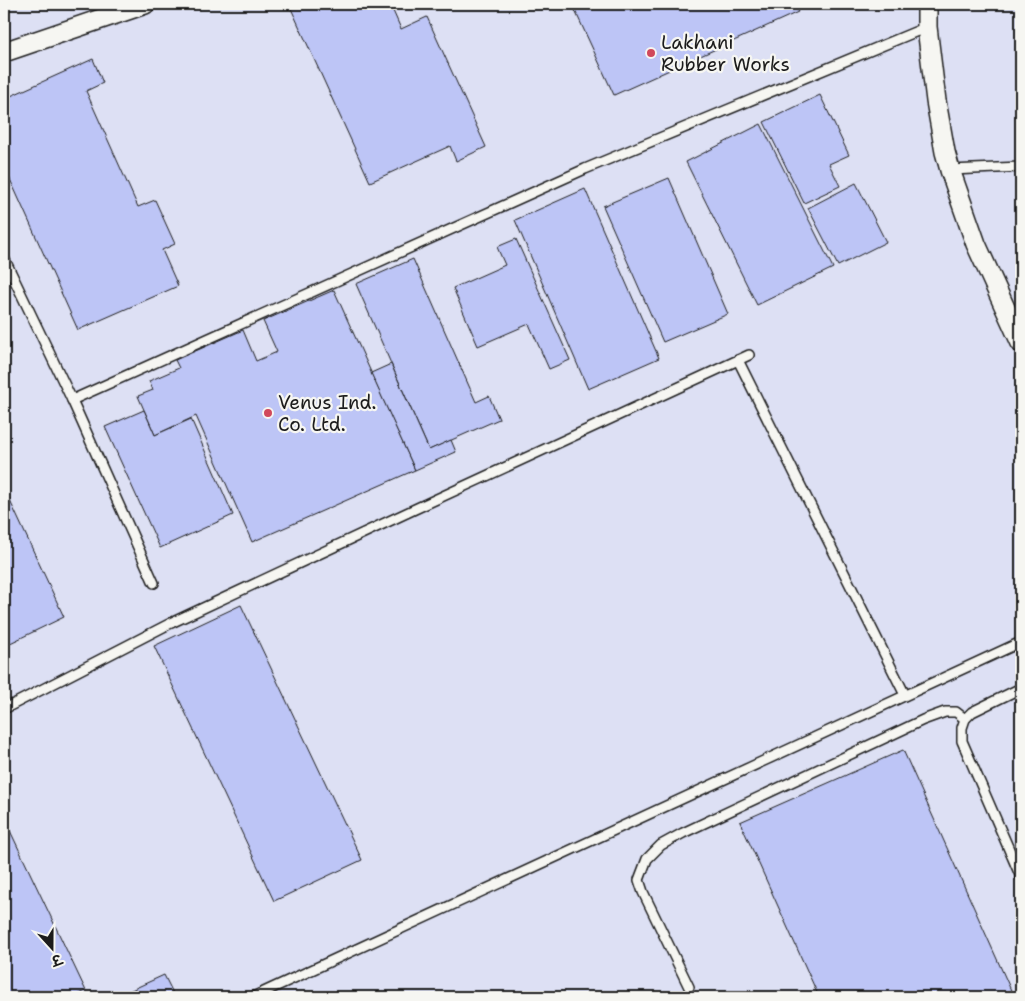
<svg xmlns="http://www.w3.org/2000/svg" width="1025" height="1001" viewBox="0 0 1025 1001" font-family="'Shantell Sans','Playpen Sans Deva',sans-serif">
<rect width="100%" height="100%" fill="#ebecf3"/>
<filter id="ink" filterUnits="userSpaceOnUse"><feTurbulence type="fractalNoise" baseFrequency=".02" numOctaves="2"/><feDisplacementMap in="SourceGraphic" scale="10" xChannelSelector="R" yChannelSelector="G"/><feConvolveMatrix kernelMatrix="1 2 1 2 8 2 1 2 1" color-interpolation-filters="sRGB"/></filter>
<g filter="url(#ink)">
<rect fill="#dde0f4" x="4" y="4" width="1017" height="993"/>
<g fill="#bdc5f6" stroke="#1c1c1c">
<polygon points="289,4 390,4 401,29 427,17 486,147 456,161 450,146 370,182"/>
<polygon points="572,4 794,4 798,12 614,95"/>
<polygon points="93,59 103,83 86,91 138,207 155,200 175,244 162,250 178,286 78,330 4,166 4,99"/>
<polygon points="820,95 849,155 829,164 840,186 804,203 764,122"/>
<polygon points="761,124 833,268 757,305 686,162"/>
<polygon points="669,178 728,314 663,342 603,206"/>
<polygon points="856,183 886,242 838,266 808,208"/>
<polygon points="585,189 659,358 588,389 515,220"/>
<polygon points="516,239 570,360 549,369 529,324 478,346 453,288 505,265 497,247"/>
<polygon points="413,259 476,402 489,396 499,419 429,450 356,284"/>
<polygon points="334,290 415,470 252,542 196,416 155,435 138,396 153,390 149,381 179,368 175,360 243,330 256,361 277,352 263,321"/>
<polygon points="391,364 429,450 451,440 456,452 415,470 371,373"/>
<polygon points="144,410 155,435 191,419 233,515 160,548 105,427"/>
<polygon points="4,488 64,617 4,646"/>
<polygon points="241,605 362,860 274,901 154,646"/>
<polygon points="903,750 1014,997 819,997 740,822"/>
<polygon points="4,818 86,991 73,997 4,997"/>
<polygon points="164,975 175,997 116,997"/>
</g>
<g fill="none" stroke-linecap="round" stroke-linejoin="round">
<g stroke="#1c1c1c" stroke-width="12">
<g id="lane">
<polyline points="950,170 1021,167"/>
<polyline points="4,258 72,400 154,583"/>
<polyline points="738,360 905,695"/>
<polyline points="72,400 585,169 927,27"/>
<polyline points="1021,688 972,712 965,719 962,728 962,741 1021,877"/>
<polyline points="4,709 171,623 415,509 749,355"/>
<polyline points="689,987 643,892 639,880 647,859 661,845 683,833 923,720 945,712 956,712 965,719"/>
<polyline points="253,997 1021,642"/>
</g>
</g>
<g stroke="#1c1c1c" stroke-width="22">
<g id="street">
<polyline points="927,4 927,27 936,101 945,152 950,170 976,244 1021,343"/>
<polyline points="4,52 145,4"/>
</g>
</g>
<use href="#lane" stroke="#f6f6f2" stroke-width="9"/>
<use href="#street" stroke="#f6f6f2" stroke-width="19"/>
</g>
</g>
<g fill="#d1495b" stroke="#f6f6f2" stroke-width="2">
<circle cx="651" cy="53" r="5"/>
<circle cx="268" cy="413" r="5"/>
</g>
<g text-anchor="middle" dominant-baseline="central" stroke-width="4.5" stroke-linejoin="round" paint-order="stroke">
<g font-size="19" fill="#1c1c1c" stroke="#f6f6f2" text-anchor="start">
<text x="661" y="42">Lakhani<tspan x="661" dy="22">Rubber Works</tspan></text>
<text x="278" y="402">Venus Ind.<tspan x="278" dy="22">Co. Ltd.</tspan></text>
</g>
</g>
<rect width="1025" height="1001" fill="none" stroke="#f6f6f2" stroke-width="20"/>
<rect x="10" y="10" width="1005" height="981" fill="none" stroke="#1c1c1c" stroke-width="2" filter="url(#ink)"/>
<g transform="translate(52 948) rotate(159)" stroke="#f6f6f2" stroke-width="4" paint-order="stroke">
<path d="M0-4L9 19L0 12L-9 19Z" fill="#1c1c1c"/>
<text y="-8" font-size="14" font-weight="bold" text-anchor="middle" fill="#1c1c1c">उ</text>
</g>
</svg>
